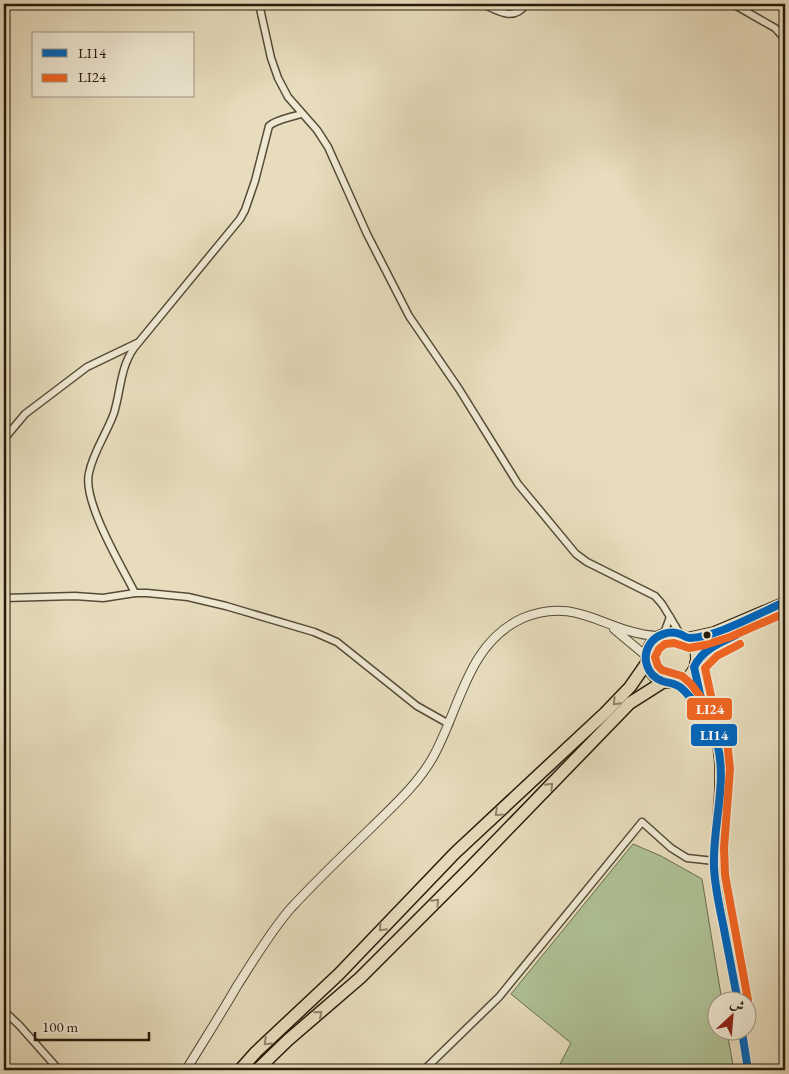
<svg xmlns="http://www.w3.org/2000/svg" width="789" height="1074" viewBox="0 0 789 1074" font-family="'EB Garamond',Amiri,serif">
<rect width="100%" height="100%" fill="#e7ddbd"/>
<filter id="stains"><feTurbulence type="fractalNoise" baseFrequency=".004" numOctaves="4"/><feColorMatrix values="0 0 0 0 .2 0 0 0 0 .09 0 0 0 0 .02 0 0 0 .5 -.17"/></filter>
<radialGradient id="worn" r=".72"><stop offset=".6" stop-color="#630" stop-opacity="0"/><stop offset="1" stop-color="#630" stop-opacity=".3"/></radialGradient>
<polygon fill="#afc296" stroke="#6a6e50" points="633,844 661,856 702,879 722,1001 716,1002 716,1032 727,1032 734,1070 557,1070 571,1043 511,994"/>
<g fill="none" stroke-linecap="round" stroke-linejoin="round">
<g stroke="#564b37" stroke-width="9">
<g id="minor">
<polyline points="259,4 271,58 278,78 288,97 317,130 328,147 367,234 409,316 459,389 518,484 576,554 587,562 655,596 662,604 670,617"/>
<path d="M483,4C498,11 514,22 526,4"/>
<polyline points="733,4 775,28 785,39"/>
<polyline points="4,12 8,4"/>
<polyline points="4,439 25,414 87,367 137,343"/>
<path d="M135,593C122,567 82,501 89,473C93,452 107,433 114,413C121,390 120,368 134,348L240,219L245,210L255,181L269,126C275,120 292,117 301,114"/>
<polyline points="4,598 75,596 103,598 135,593 147,593 188,597 226,606 314,632 337,642 417,706 449,724"/>
<polyline points="664,633 670,617 680,634"/>
<polyline points="4,1011 19,1025 59,1070"/>
<polyline points="424,1070 499,997 642,822 671,848 687,858 714,861"/>
</g>
</g>
<g stroke="#564b37" stroke-width="10">
<g id="tertiary">
<polyline points="614,629 645,655"/>
<polyline points="694,667 705,718 717,744 719,764 719,791 714,861 718,895 738,1002"/>
<polyline points="674,683 683,689 704,716"/>
<polyline points="742,1032 748,1070"/>
<path d="M186,1070C203,1042 221,1014 237,986C254,960 270,932 291,908C316,881 344,854 371,828C393,806 418,784 433,757C460,709 467,643 523,618C577,595 606,633 657,636"/>
</g>
</g>
<g stroke="#261a0a" stroke-width="12">
<g id="trunk">
<circle cx="671" cy="658" r="25"/>
<polyline points="687,638 714,632 785,602"/>
<path d="M695,663C716,638 756,625 785,612"/>
</g>
</g>
<g stroke="#261a0a" stroke-width="14">
<g id="motorway">
<polyline points="240,1070 256,1052 339,974 455,853 605,713 630,687 646,664"/>
<polyline points="257,1070 288,1040 360,978 469,869 630,703 663,682"/>
</g>
</g>
<use href="#minor" stroke="#efe9d4" stroke-width="6"/>
<use href="#tertiary" stroke="#efe9d4" stroke-width="8"/>
<use href="#trunk" stroke="#e7ddbd" stroke-width="10"/>
<use href="#motorway" stroke="#e7ddbd" stroke-width="11"/>
<g stroke="#efe9d4" stroke-width="11">
<g id="bus-1">
<path d="M704,712L694,667C702,650 719,643 736,635"/>
<path d="M738,1002C733,975 728,949 723,924C719,905 715,887 714,868C712,827 728,783 717,743C713,729 692,696 680,687C675,683 668,683 662,681C647,675 641,658 650,644C656,635 669,630 680,634C683,635 686,638 690,638C715,638 761,612 785,602"/>
<polyline points="742,1032 748,1070"/>
</g>
</g>
<g stroke="#efe9d4" stroke-width="11">
<g id="bus-2">
<polyline points="714,710 705,668 717,656 740,644"/>
<polyline points="748,1000 725,875 724,848 730,769 727,740 717,719 691,684 682,676 662,670 658,666 655,657 659,649 665,644 674,643 689,648 705,645 730,637 785,613"/>
</g>
</g>
<use href="#bus-1" stroke="#0065bd" stroke-width="8"/>
<use href="#bus-2" stroke="#f26522" stroke-width="8"/>
</g>
<defs><path id="oneway-chevron" d="M-2-3.5L2.5 0L-2 3.5" fill="none" stroke-width="1.6" stroke-linecap="round" stroke-linejoin="round" transform="scale(1.25)"/></defs>
<g stroke="#90856c">
<use href="#oneway-chevron" transform="translate(616 702) rotate(134)"/>
<use href="#oneway-chevron" transform="translate(550 786) rotate(-46)"/>
<use href="#oneway-chevron" transform="translate(498 813) rotate(137)"/>
<use href="#oneway-chevron" transform="translate(436 902) rotate(-45)"/>
<use href="#oneway-chevron" transform="translate(382 928) rotate(133)"/>
<use href="#oneway-chevron" transform="translate(319 1014) rotate(-41)"/>
<use href="#oneway-chevron" transform="translate(267 1042) rotate(136)"/>
</g>
<circle fill="#261a0a" stroke="#efe9d4" stroke-width="2" cx="707" cy="635" r="4.5"/>
<g stroke="#efe9d4" stroke-width="2">
<rect x="686" y="697" width="47" height="24" rx="5" fill="#f26522"/>
<rect x="690" y="723" width="48" height="24" rx="5" fill="#0065bd"/>
</g>
<g font-size="14" text-anchor="middle" font-weight="bold" fill="#fff">
<text x="710" y="714">LI24</text>
<text x="714" y="740">LI14</text>
</g>
<rect width="789" height="1074" fill="none" stroke="#e7ddbd" stroke-width="20"/>
<rect x="5" y="5" width="779" height="1064" fill="none" stroke="#261a0a" stroke-width="2.5"/>
<rect x="10" y="10" width="769" height="1054" fill="none" stroke="#261a0a"/>
<rect x="32" y="32" width="162" height="65" fill="#efe9d4" stroke="#9f9683"/>
<rect x="42" y="49" width="25" height="8" fill="#0065bd" stroke="#9f9683"/>
<text x="78" y="58" font-size="15" fill="#261a0a">LI14</text>
<rect x="42" y="74" width="25" height="8" fill="#f26522" stroke="#9f9683"/>
<text x="78" y="82" font-size="15" fill="#261a0a">LI24</text>
<g transform="translate(732 1016) rotate(26)"><circle r="24" fill="#efe9d4" stroke="#9f9683"/>
<path d="M0-4L9 19L0 12L-9 19Z" fill="#8f2418"/>
<text y="-8" font-size="14" font-weight="bold" text-anchor="middle" fill="#261a0a">ش</text>
</g>
<path d="M35 1032v8h114v-8" fill="none" stroke="#261a0a" stroke-width="2.5"/>
<text x="42" y="1032" font-size="15" fill="#261a0a" stroke="#efe9d4" stroke-width="4" paint-order="stroke">100 m</text>
<rect width="100%" height="100%" filter="url(#stains)"/>
<rect width="100%" height="100%" fill="url(#worn)"/>
</svg>
